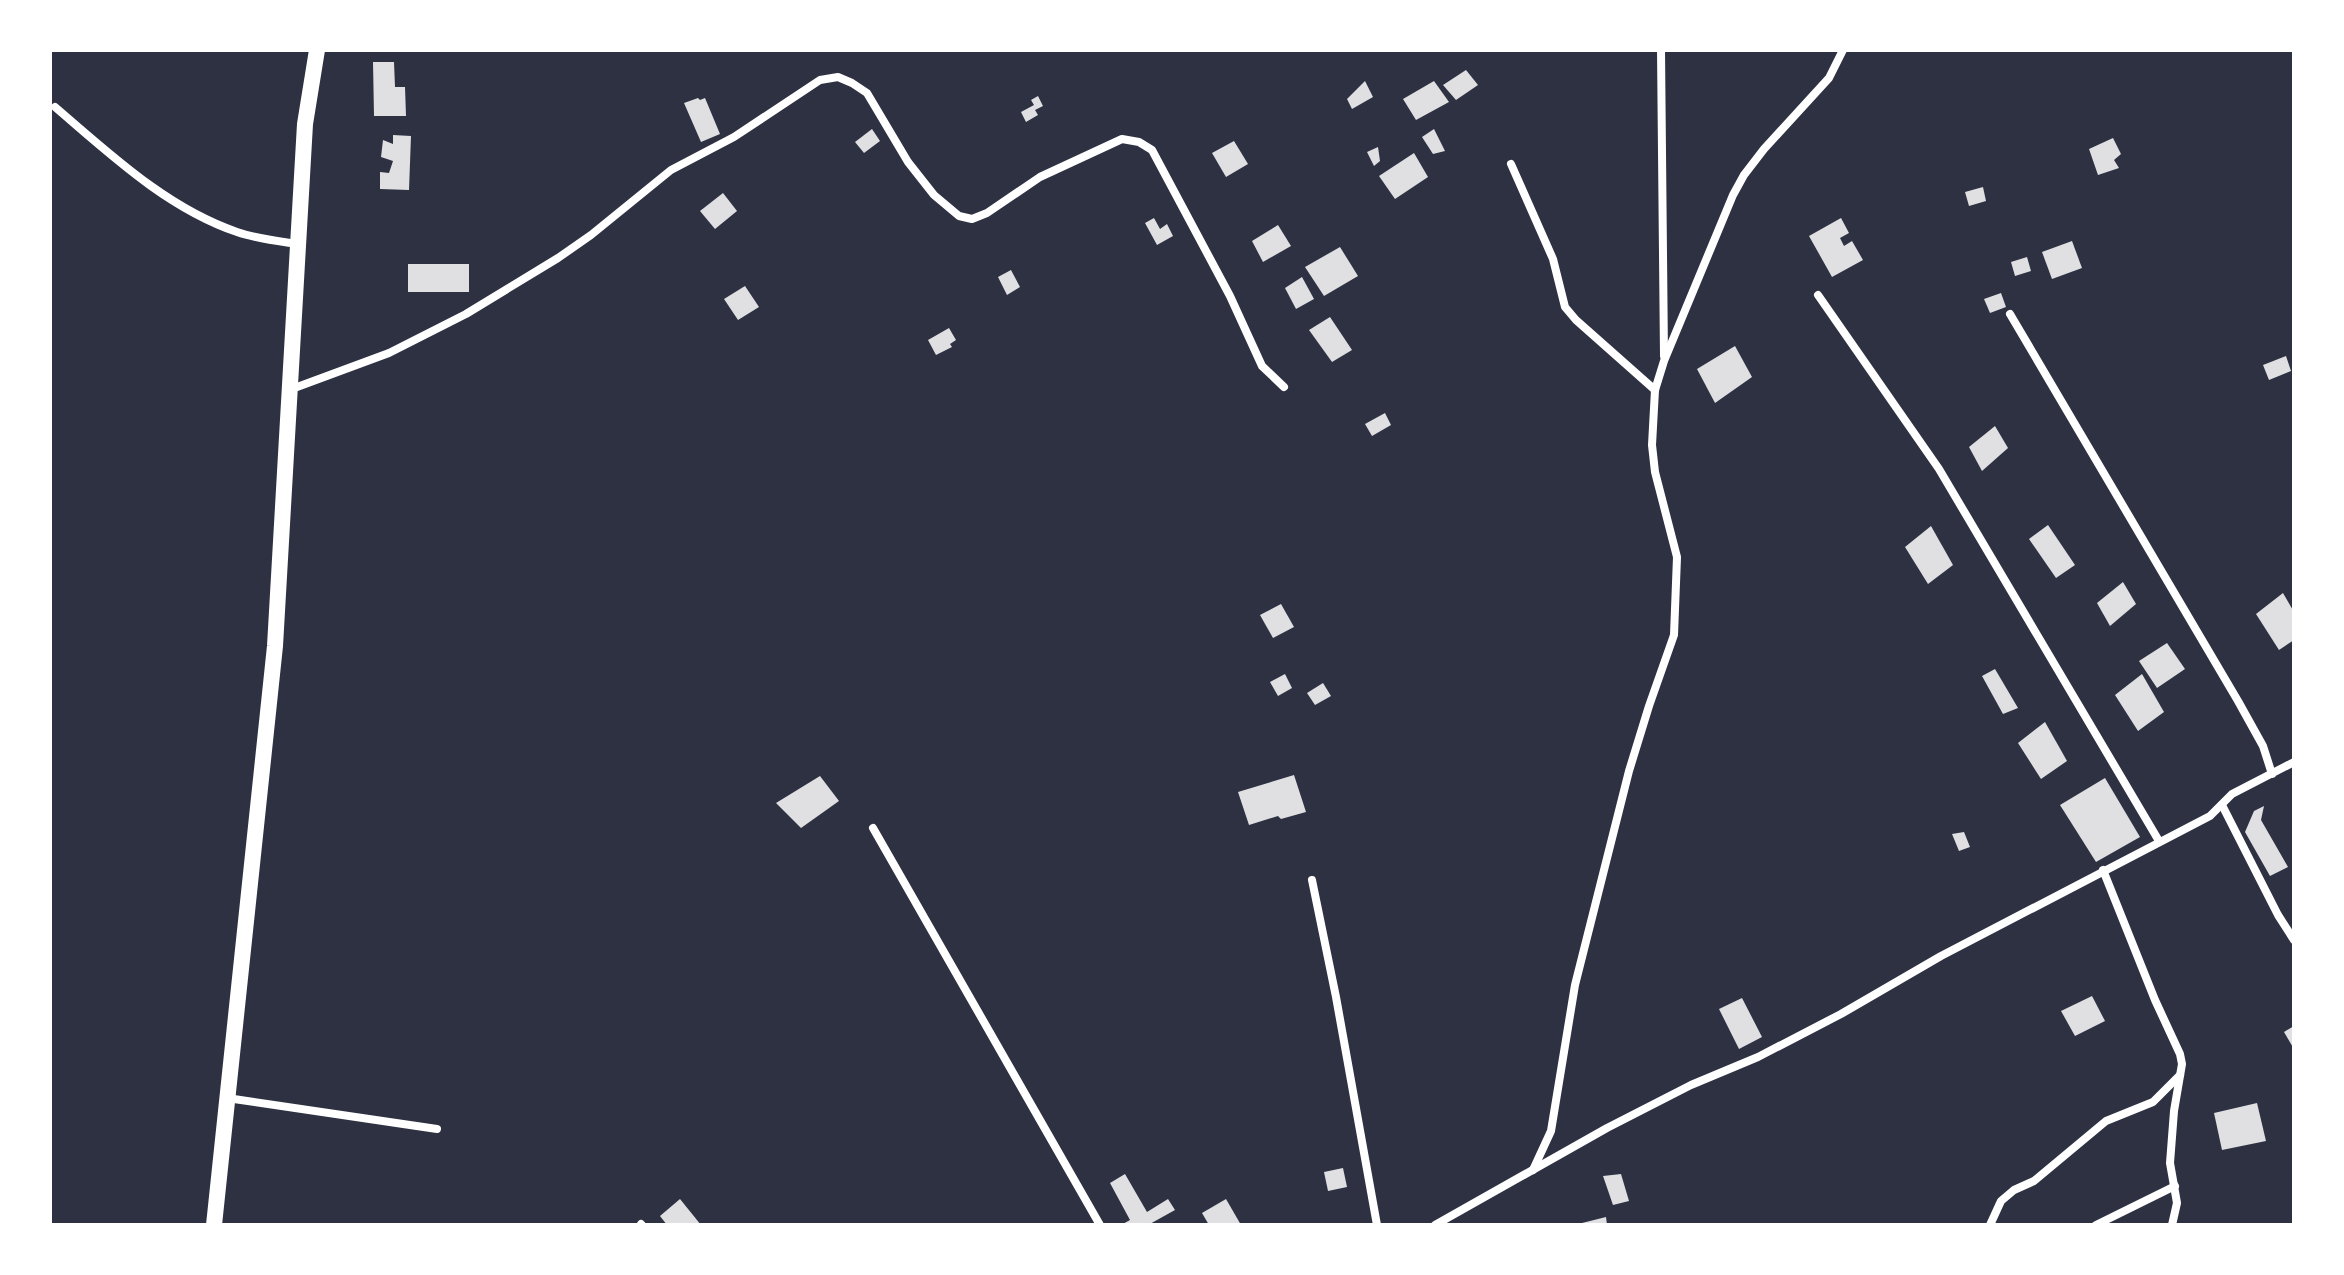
<svg xmlns="http://www.w3.org/2000/svg" width="2344" height="1275" viewBox="0 0 2344 1275" font-family="Raleway,sans-serif">
<rect width="100%" height="100%" fill="#2d3142"/>
<g fill="#e0e0e3">
<polygon points="373,62 394,62 395,87 405,87 406,116 374,116"/>
<polygon points="1466,70 1478,85 1456,100 1443,85"/>
<polygon points="1365,81 1373,97 1352,109 1347,99"/>
<polygon points="1434,81 1449,102 1416,120 1403,99"/>
<polygon points="1038,96 1043,106 1035,110 1038,115 1026,122 1021,112 1034,105 1031,100"/>
<polygon points="698,98 700,100 705,98 720,134 701,142 684,103"/>
<polygon points="872,129 880,141 864,153 855,142"/>
<polygon points="1434,129 1445,151 1433,154 1422,137"/>
<polygon points="393,135 411,136 409,190 380,189 380,172 389,173 393,161 381,157 383,140 393,144"/>
<polygon points="2113,138 2121,154 2114,160 2119,168 2098,175 2089,149"/>
<polygon points="1234,141 1248,164 1226,177 1212,153"/>
<polygon points="1378,147 1380,161 1374,166 1367,152"/>
<polygon points="1414,153 1428,177 1395,199 1379,176"/>
<polygon points="1983,187 1986,201 1969,206 1965,192"/>
<polygon points="723,193 737,211 715,229 700,211"/>
<polygon points="1154,218 1160,229 1167,224 1173,236 1157,245 1145,223"/>
<polygon points="1841,218 1849,233 1840,238 1844,246 1852,241 1863,260 1832,277 1809,236"/>
<polygon points="1278,225 1291,246 1263,262 1252,241"/>
<polygon points="2072,241 2082,268 2052,279 2042,252"/>
<polygon points="1340,247 1358,276 1324,296 1305,267"/>
<polygon points="2027,257 2031,271 2015,276 2011,262"/>
<rect x="408" y="264" width="61" height="28"/>
<polygon points="1011,270 1020,287 1007,295 998,277"/>
<polygon points="1302,277 1314,299 1296,309 1285,288"/>
<polygon points="745,286 759,307 738,320 724,299"/>
<polygon points="2001,293 2006,307 1990,313 1984,299"/>
<polygon points="1330,317 1352,350 1332,362 1309,330"/>
<polygon points="949,328 956,340 950,344 952,347 936,355 928,340"/>
<polygon points="1735,346 1752,377 1715,403 1697,369"/>
<polygon points="2286,356 2291,371 2269,380 2263,365"/>
<polygon points="1385,413 1391,425 1372,436 1365,424"/>
<polygon points="1995,426 2008,448 1982,471 1969,447"/>
<polygon points="2048,525 2075,565 2056,578 2029,539"/>
<polygon points="1931,526 1953,565 1928,584 1905,547"/>
<polygon points="2123,582 2136,604 2110,626 2097,603"/>
<polygon points="2283,593 2294,612 2294,640 2279,650 2256,614"/>
<polygon points="1281,604 1294,627 1273,638 1260,615"/>
<polygon points="2167,643 2185,669 2157,688 2139,661"/>
<polygon points="1995,669 2018,708 2003,714 1982,676"/>
<polygon points="1285,674 1292,688 1278,696 1270,682"/>
<polygon points="2142,674 2164,712 2138,731 2115,695"/>
<polygon points="1323,683 1331,696 1315,705 1307,693"/>
<polygon points="2045,722 2067,761 2041,779 2018,743"/>
<polygon points="1294,775 1306,812 1281,819 1278,816 1249,825 1238,792"/>
<polygon points="820,776 839,801 801,828 776,803"/>
<polygon points="2105,778 2140,837 2096,862 2060,805"/>
<polygon points="2264,806 2261,820 2288,867 2270,876 2245,832 2254,811"/>
<polygon points="1964,832 1970,847 1959,851 1952,834"/>
<polygon points="2092,996 2105,1021 2075,1036 2061,1011"/>
<polygon points="1742,998 1762,1037 1739,1049 1719,1009"/>
<polygon points="2294,1026 2294,1049 2284,1032"/>
<polygon points="2257,1103 2266,1141 2222,1150 2214,1113"/>
<polygon points="1343,1168 1347,1187 1328,1191 1324,1172"/>
<polygon points="1125,1174 1147,1212 1168,1199 1175,1210 1148,1225 1121,1225 1130,1220 1110,1183"/>
<polygon points="1621,1174 1629,1201 1613,1205 1603,1176"/>
<polygon points="680,1199 701,1225 667,1225 660,1216"/>
<polygon points="1226,1199 1241,1225 1209,1225 1202,1213"/>
<polygon points="1606,1217 1607,1225 1579,1225 1578,1224"/>
</g>
<g fill="none" stroke-linecap="round" stroke-linejoin="round">
<g stroke="#fff" stroke-width="8">
<polyline points="1661,50 1664,356"/>
<path d="M55,107C111,155 167,208 237,232C257,239 278,241 298,244"/>
<polyline points="1511,164 1553,259 1565,307 1576,320 1655,390"/>
<polyline points="1818,295 1939,469 2159,841"/>
<polyline points="2010,314 2238,701 2263,746 2272,774"/>
<polyline points="289,390 389,353 466,314 558,258 591,235 671,170 734,137 820,80 838,77 852,83 867,93 908,162 934,195 959,216 972,219 987,213 1040,177 1122,139 1139,142 1152,150 1230,296 1262,366 1284,387"/>
<polyline points="2222,805 2278,915 2294,940"/>
<polyline points="873,828 1100,1225"/>
<polyline points="2103,870 2155,1000 2180,1054 2182,1064 2174,1111 2170,1163 2177,1203 2172,1225"/>
<polyline points="1312,880 1336,997 1377,1225"/>
<polyline points="227,1098 437,1129"/>
<polyline points="1533,1170 1551,1131 1575,985 1629,771 1649,706 1674,635 1677,557 1655,472 1652,445 1655,390 1664,361 1733,195 1744,175 1764,149 1829,78 1843,50"/>
<polyline points="641,1224 642,1225"/>
<polyline points="1435,1225 1607,1128 1691,1085 1758,1057 1841,1014 1941,956 2210,816 2232,794 2294,762"/>
<polyline points="1990,1225 2001,1201 2014,1190 2034,1181 2106,1121 2153,1102 2180,1075"/>
<polyline points="2096,1225 2175,1186"/>
</g>
<polyline stroke="#fff" stroke-width="16" points="214,1225 275,646 305,124 317,50"/>
</g>
<rect width="2344" height="1275" fill="none" stroke="#ffffff" stroke-width="104"/>
</svg>
